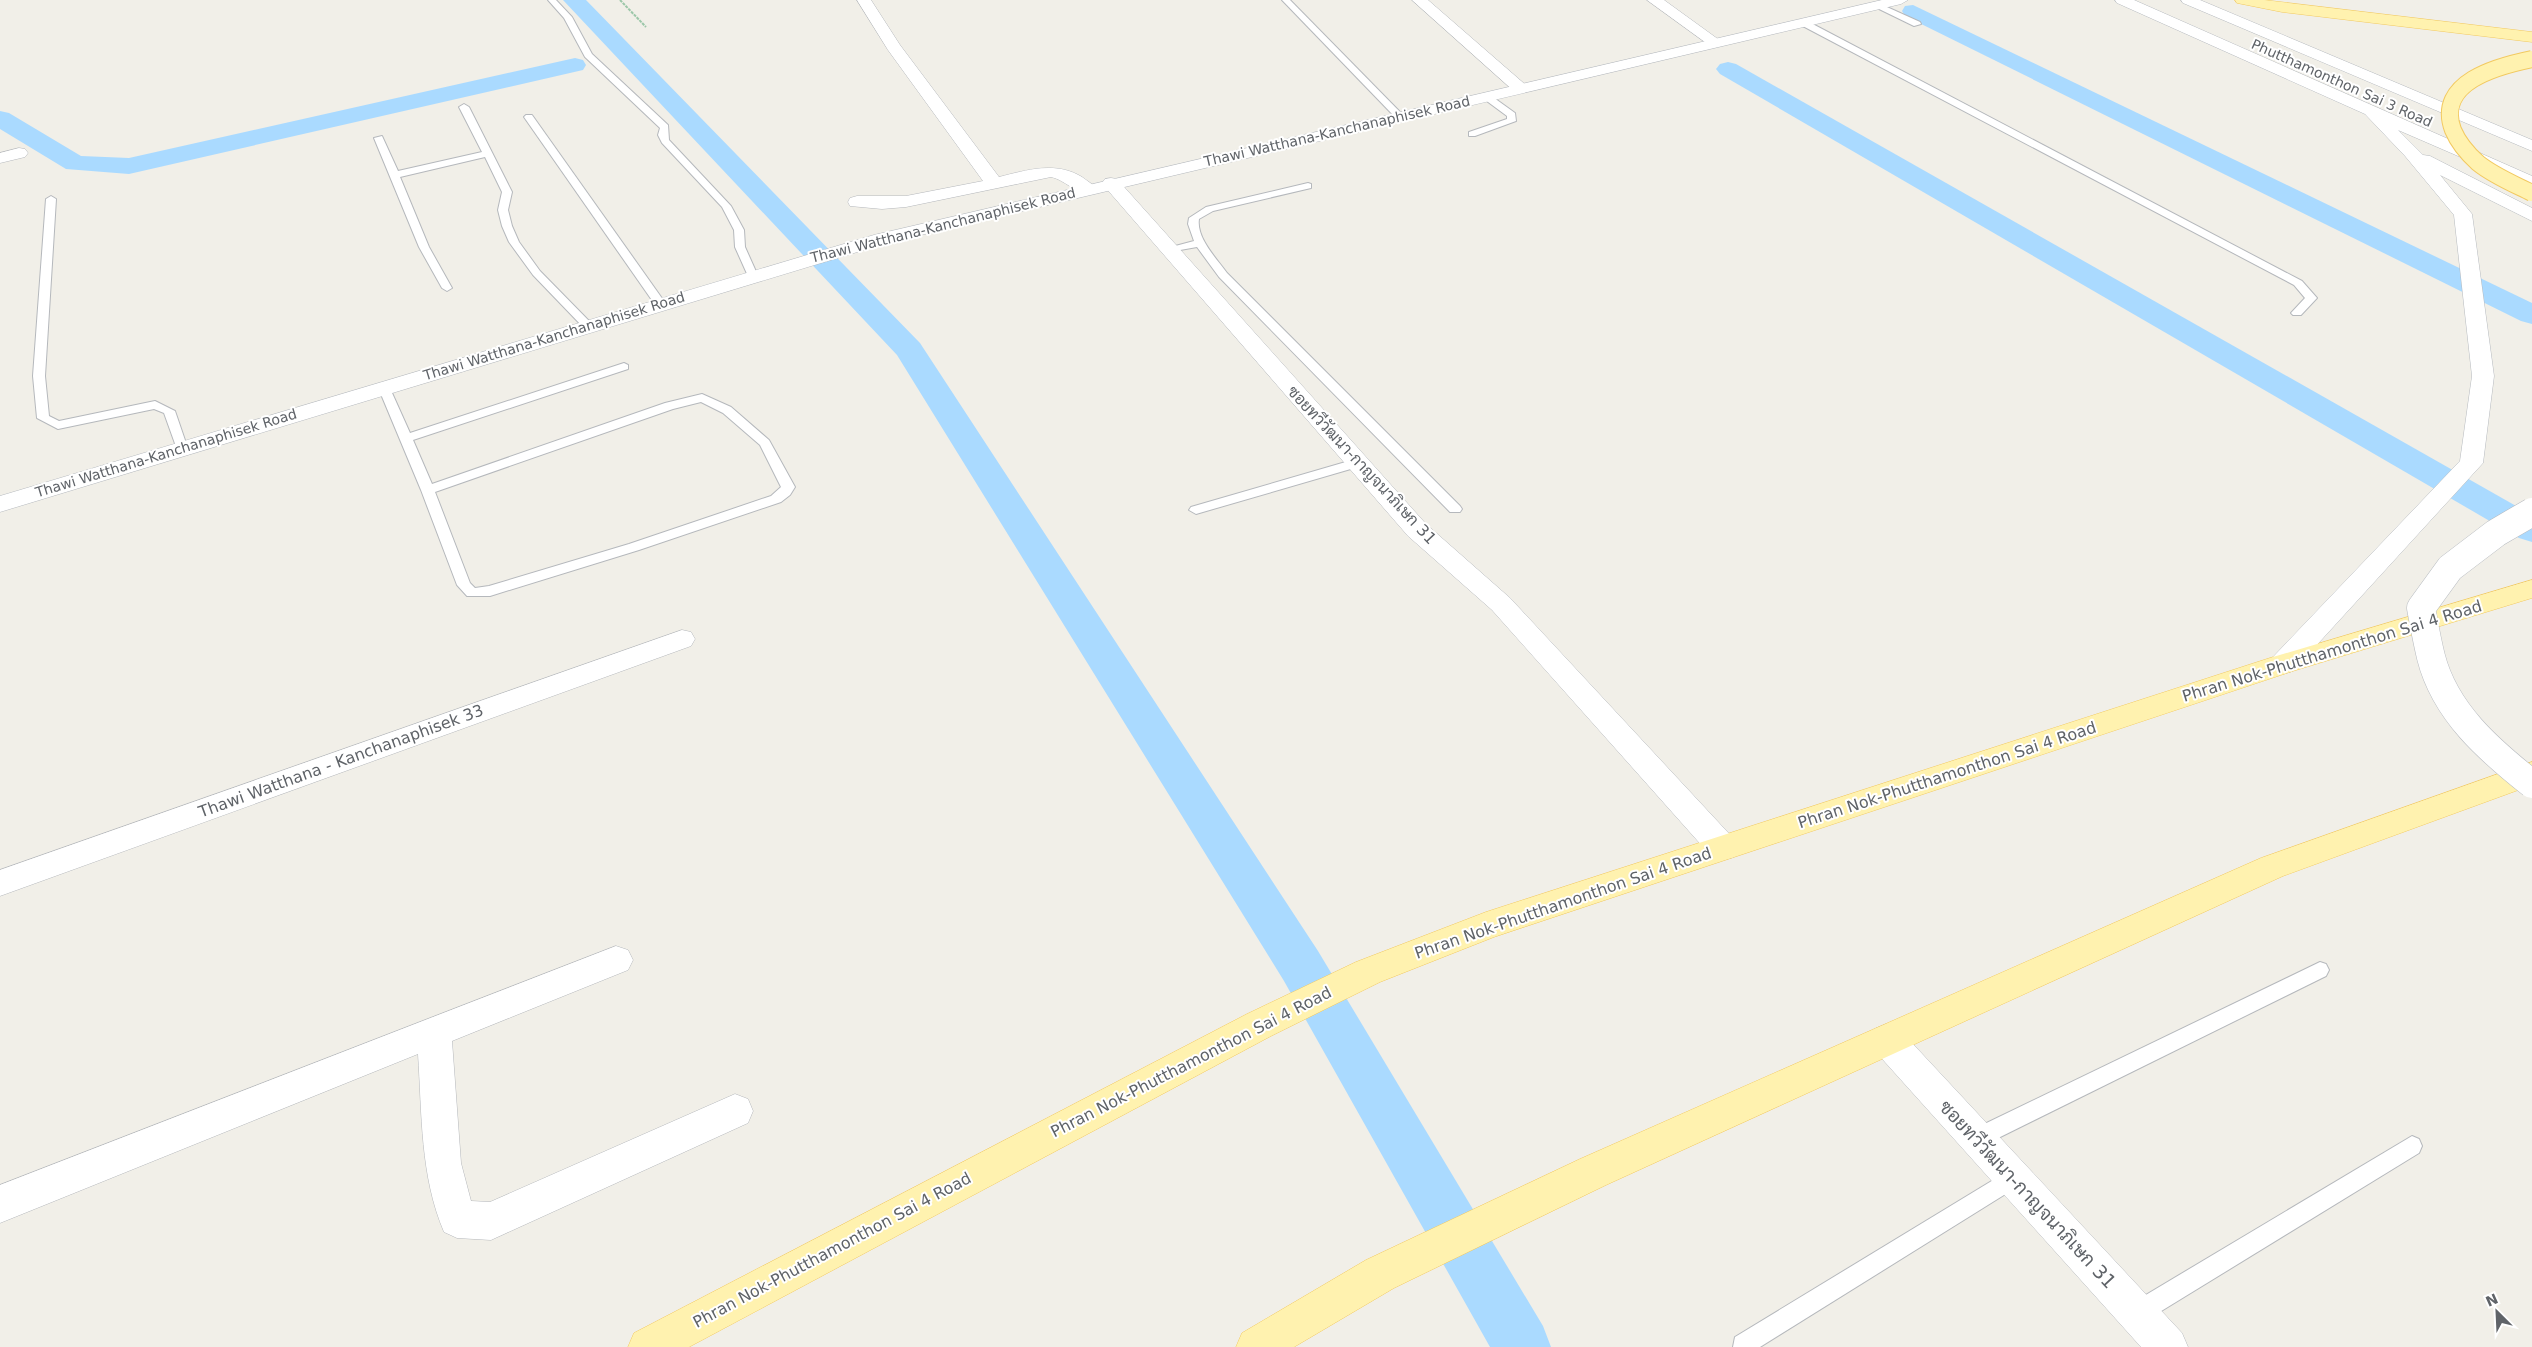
<svg xmlns="http://www.w3.org/2000/svg" width="2532" height="1347" viewBox="0 0 2532 1347" font-family="'DejaVu Sans',Sarabun,sans-serif">
<rect width="100%" height="100%" fill="#f1efe8"/>
<g fill="none" stroke-linecap="round" stroke-linejoin="round">
<g fill="#aadaff" fill-rule="evenodd">
<polygon points="563,0 586,0 920,343 1318,951 1543,1326 1551,1347 1490,1347 1284,981 897,355"/>
<polygon points="1913,5 2532,303 2532,324 2521,321 1905,16 1902,11 1905,6"/>
<polygon points="575,58 583,60 586,65 583,70 129,174 66,169 0,129 0,111 9,113 81,156 129,158"/>
<polygon points="1728,62 1736,64 2532,515 2532,542 2519,538 1720,74 1716,69 1720,64"/>
</g>
<g stroke="#b5b8bc" stroke-width="2">
<g id="lane">
<polygon points="548,0 556,0 572,17 592,54 668,125 669,140 731,206 744,230 745,247 758,276 757,278 753,279 748,276 735,247 734,230 722,207 662,143 658,135 660,128 585,57 564,18"/>
<polygon points="1282,0 1290,0 1402,114 1402,118 1396,118"/>
<polygon points="1878,3 1920,22 1921,24 1914,26 1875,7 1874,5"/>
<polygon points="1799,20 1805,20 2302,281 2317,298 2301,315 2293,315 2291,313 2305,298 2294,285 1799,24"/>
<polygon points="1484,95 1490,95 1515,113 1516,121 1475,136 1469,136 1469,132 1507,119 1507,116 1484,99"/>
<polygon points="464,104 469,107 512,192 508,210 512,226 519,242 540,271 592,324 592,328 584,328 533,275 509,242 502,226 498,210 502,192 485,157 400,177 429,247 452,288 447,291 442,288 419,247 374,138 382,136 398,171 482,152 459,107"/>
<polygon points="526,115 532,115 666,304 664,306 656,306 524,117"/>
<path d="M1308,183L1311,184V188L1213,211L1199,219C1196,238 1217,259 1227,273L1460,506L1462,509L1460,512H1450L1219,277L1197,247L1169,252L1164,249L1194,241L1188,224L1189,218L1206,207Z"/>
<polygon points="51,196 56,199 45,376 49,416 59,421 155,401 175,411 188,449 186,452 178,452 164,413 154,409 58,429 37,418 33,376 46,199"/>
<path d="M624,363L628,365V369L413,440L432,484L665,403L702,394L731,407L769,440L795,487L790,495L781,502L639,550L490,596H467L457,585L421,490L378,387L380,384H388L410,433ZM701,402L723,413L760,445L781,487L771,496L629,544L489,586L475,588L470,583L435,492L673,409Z"/>
<polygon points="1356,459 1362,463 1361,466 1196,514 1189,510 1191,507"/>
<polygon points="2320,962 2326,964 2329,970 2326,976 1984,1145 1977,1147 1970,1145 1967,1138 1970,1131"/>
<polygon points="2412,1136 2419,1139 2422,1146 2419,1153 2145,1321 2137,1324 2129,1321 2126,1313 2129,1305"/>
<polygon points="2013,1168 2020,1171 2023,1178 2020,1185 1760,1347 1733,1347 1735,1337"/>
</g>
</g>
<g stroke="#b5b8bc" stroke-width="1">
<g id="street">
<path d="M857,0H871L900,45L999,177C1027,170 1056,161 1082,177C1087,181 1093,184 1097,189L1094,193C1078,197 1066,180 1051,177L906,207L882,209L850,206L848,202L850,198L857,196H906L983,181L888,50Z"/>
<polygon points="1412,0 1428,0 1527,86 1529,89 1527,92 1515,92"/>
<polygon points="1647,0 1664,0 1722,42 1719,45 1709,45"/>
<polygon points="19,148 25,149 28,153 25,157 0,163 0,153"/>
<polygon points="1111,178 1117,179 1426,524 1510,598 1734,839 1738,848 1734,857 1723,860 1712,857 1492,610 1408,536 1105,187 1102,183 1105,179"/>
<polygon points="682,630 691,632 695,639 691,646 0,896 0,870"/>
<path d="M616,946L628,950L633,960L628,970L452,1041L461,1163L471,1201L490,1202L735,1094L748,1099L753,1111L748,1123L491,1240L457,1238L444,1232C420,1176 422,1114 418,1054L0,1223V1185Z"/>
<polygon points="1887,1024 1899,1029 2182,1333 2188,1347 2141,1347 1875,1051 1870,1040 1875,1029"/>
</g>
</g>
<g stroke="#b6babf" stroke-width="1">
<g id="secondary">
<polygon points="1882,0 1908,0 1901,4 887,243 0,512 0,496 874,235"/>
<polygon points="2115,0 2134,0 2532,176 2532,188 2398,130 2423,155 2430,156 2532,208 2532,221 2440,175 2472,214 2494,376 2483,463 2293,671 2283,674 2273,671 2269,664 2273,657 2460,461 2472,376 2454,215 2405,156 2365,114 2117,3"/>
<polygon points="2181,0 2200,0 2532,140 2532,151 2183,3"/>
</g>
</g>
<g stroke="#f2c960" stroke-width="1">
<g id="primary">
<polygon points="2235,0 2264,0 2532,32 2532,42 2282,12 2237,3"/>
<polygon points="2532,580 2532,598 2293,671 1494,937 1380,982 1271,1036 689,1347 628,1347 634,1333 1247,1014 1356,962 1486,912 2273,657"/>
<polygon points="2532,762 2532,785 2283,876 1606,1185 1394,1288 1294,1347 1236,1347 1242,1333 1366,1260 1580,1159 2261,858"/>
</g>
</g>
<polyline stroke="#9cc7a9" stroke-width="2" stroke-dasharray="3 1" stroke-linecap="butt" points="620,0 646,27"/>
<use href="#lane" fill="#fff" fill-rule="evenodd"/>
<use href="#street" fill="#fff" fill-rule="evenodd"/>
<use href="#secondary" fill="#fff" fill-rule="evenodd"/>
<use href="#primary" fill="#fff2af" fill-rule="evenodd"/>
<g stroke="#b6babf" stroke-width="29" stroke-linecap="butt">
<path id="secondary-bridge" d="M2532,512L2496,533L2450,568L2421,608C2424,624 2427,641 2431,657C2445,712 2489,750 2532,784"/>
</g>
<g stroke="#f2c960" stroke-width="18" stroke-linecap="butt">
<path id="primary-bridge" d="M2532,59C2498,66 2435,82 2453,130C2458,142 2468,154 2478,163C2494,176 2514,184 2532,193"/>
</g>
<use href="#secondary-bridge" stroke="#fff" stroke-width="28"/>
<use href="#primary-bridge" stroke="#fff2af" stroke-width="16"/>
</g>
<g text-anchor="middle" dominant-baseline="central" stroke-width="4" stroke-linejoin="round" paint-order="stroke">
<g font-size="14" fill="#5f6368" stroke="#fff">
<text transform="translate(2342 83) rotate(24)">Phutthamonthon Sai 3 Road</text>
<text transform="translate(1337 131) rotate(-13)">Thawi Watthana-Kanchanaphisek Road</text>
<text transform="translate(943 225) rotate(-14)">Thawi Watthana-Kanchanaphisek Road</text>
<text transform="translate(554 336) rotate(-17)">Thawi Watthana-Kanchanaphisek Road</text>
<text transform="translate(166 453) rotate(-17)">Thawi Watthana-Kanchanaphisek Road</text>
</g>
<g font-size="16" fill="#5f6368" stroke="#fff">
<text transform="translate(1362 465) rotate(47)">ซอยทวีวัฒนา-กาญจนาภิเษก 31</text>
<text transform="translate(2332 651) rotate(-17)">Phran Nok-Phutthamonthon Sai 4 Road</text>
<text transform="translate(341 761) rotate(-20)">Thawi Watthana - Kanchanaphisek 33</text>
<text transform="translate(1947 775) rotate(-18)">Phran Nok-Phutthamonthon Sai 4 Road</text>
<text transform="translate(1563 903) rotate(-19)">Phran Nok-Phutthamonthon Sai 4 Road</text>
<text transform="translate(1191 1062) rotate(-27)">Phran Nok-Phutthamonthon Sai 4 Road</text>
<text transform="translate(832 1250) rotate(-28)">Phran Nok-Phutthamonthon Sai 4 Road</text>
</g>
<g font-size="19" fill="#5f6368" stroke="#fff">
<text transform="translate(2028 1194) rotate(47)">ซอยทวีวัฒนา-กาญจนาภิเษก 31</text>
</g>
</g>
<g transform="translate(2497 1312) rotate(336)" stroke="#ffffff" stroke-width="4" paint-order="stroke">
<path d="M0-4L9 19L0 12L-9 19Z" fill="#5f6368"/>
<text y="-8" font-size="14" font-weight="bold" text-anchor="middle" fill="#5f6368">N</text>
</g>
</svg>
